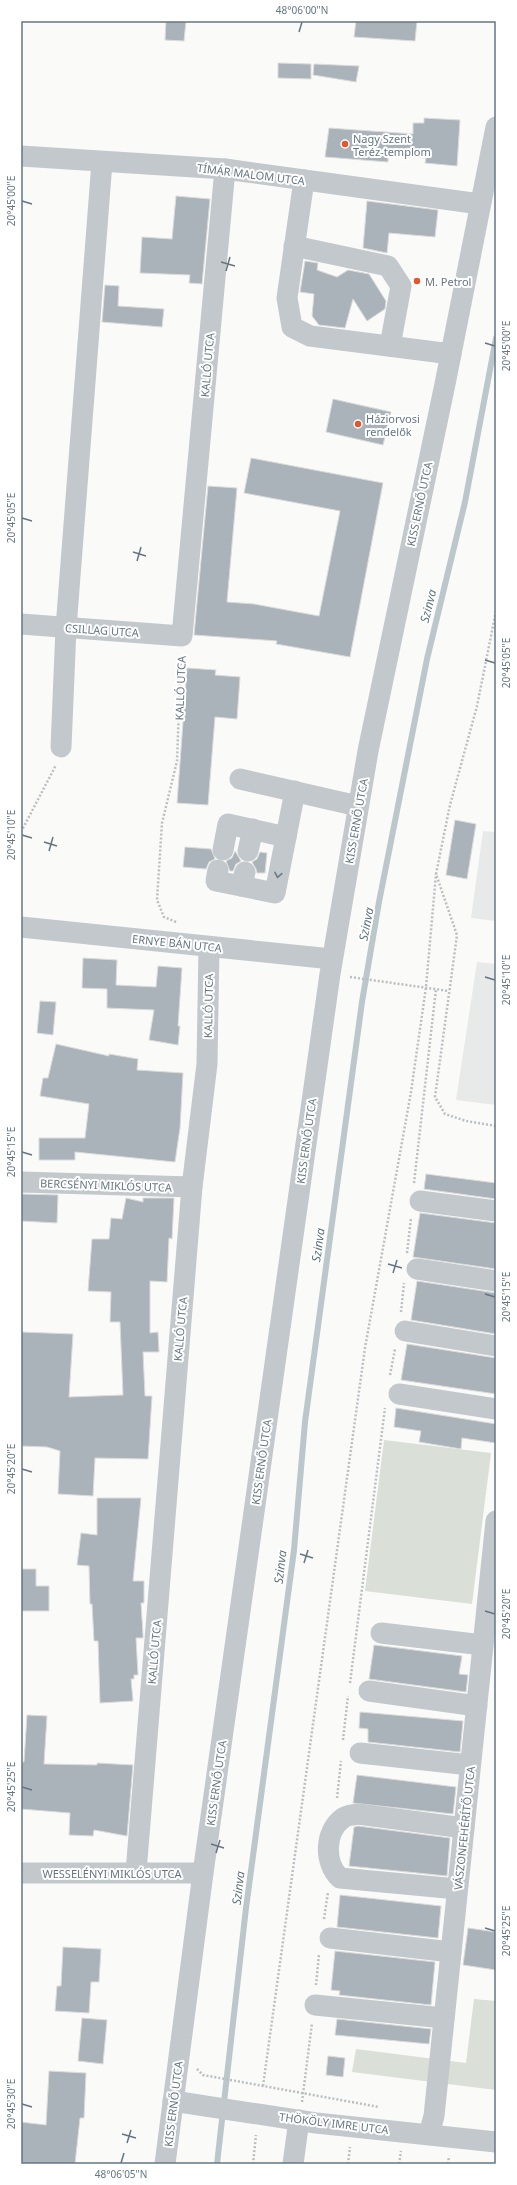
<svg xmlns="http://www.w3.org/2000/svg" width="517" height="2185" viewBox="0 0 517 2185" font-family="'Noto Sans',sans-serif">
<rect width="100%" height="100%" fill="#fafaf8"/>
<g fill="#e8e9e9">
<polygon points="483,831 496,832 496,921 471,918"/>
<polygon points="477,962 496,964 496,1105 456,1100"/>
</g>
<g fill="#dadfd7">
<polygon points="384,1440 491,1453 472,1604 365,1591"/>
<polygon points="474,1999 496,2001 496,2090 352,2072 356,2049 466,2063"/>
</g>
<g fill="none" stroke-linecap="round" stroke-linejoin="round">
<polyline stroke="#bbc7cb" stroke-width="6" points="217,2164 246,1908 294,1550 305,1422 362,1002 379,902 427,659 465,502 496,338"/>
</g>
<g fill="#aab3b9" stroke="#dcdcda">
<polygon points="166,21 186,21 184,41 165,40"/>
<polygon points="356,21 417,21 415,41 354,37"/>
<polygon points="278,63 311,64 311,79 278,78"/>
<polygon points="314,64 359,66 356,82 313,75"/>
<polygon points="424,118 460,120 457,166 425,163 426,158 388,155 388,162 325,157 329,128 413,134 413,123 424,123"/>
<polygon points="176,196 210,199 202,284 189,283 190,275 140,273 142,237 172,239"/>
<polygon points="367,201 438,210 435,237 389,233 387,253 363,248"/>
<polygon points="305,261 318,263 317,270 337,277 348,270 369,274 386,301 385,309 367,321 353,299 345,328 319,325 312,316 314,294 300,292"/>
<polygon points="105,285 119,286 118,306 164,309 162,327 102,322"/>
<polygon points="333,399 391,412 383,445 326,432"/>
<polygon points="251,458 383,483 350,657 276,644 277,641 194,635 208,486 237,488 227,602 254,604 319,616 340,511 244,493"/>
<polygon points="187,668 216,670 215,675 240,677 237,719 215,717 208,805 177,803"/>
<polygon points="455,820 476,824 467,879 446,875"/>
<polygon points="185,847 211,849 215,859 209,862 206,869 183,867"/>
<polygon points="235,851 241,861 236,864 233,871 230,871 226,861 232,858"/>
<polygon points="260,852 267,853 265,873 257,873 256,869 252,862 257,859"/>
<polygon points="83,958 117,960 116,985 156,987 158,966 182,968 178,1026 180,1026 178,1045 149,1040 154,1010 107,1008 107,989 82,988"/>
<polygon points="40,1001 56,1002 53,1035 37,1033"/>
<polygon points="56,1044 109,1056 109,1054 138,1059 137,1070 183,1073 180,1128 175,1162 75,1152 75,1160 39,1160 39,1138 85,1138 89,1104 40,1096 43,1078 48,1078"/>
<polygon points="426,1174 496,1183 496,1199 424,1189"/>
<polygon points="21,1194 58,1195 57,1223 21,1221"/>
<polygon points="126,1198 143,1202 143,1198 174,1198 172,1239 169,1238 167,1282 150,1281 150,1333 158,1332 159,1352 143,1352 145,1396 152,1396 148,1459 95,1458 93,1496 58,1494 60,1451 47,1447 21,1446 21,1332 73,1334 69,1397 123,1395 120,1322 110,1322 111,1292 88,1291 92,1239 109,1239 111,1218 122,1219"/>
<polygon points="420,1213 496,1223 496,1269 413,1257"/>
<polygon points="417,1281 496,1293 496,1334 411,1320"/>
<polygon points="407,1344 496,1358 496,1394 401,1380"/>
<polygon points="396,1408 496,1424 496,1443 462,1438 461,1449 419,1442 421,1431 394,1427"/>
<polygon points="97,1498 141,1498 133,1581 144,1581 144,1603 141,1603 143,1635 143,1638 136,1638 138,1675 134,1675 134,1679 131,1679 133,1701 100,1703 98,1641 94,1641 92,1604 90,1604 89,1566 77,1565 81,1533 97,1535"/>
<polygon points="21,1569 36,1569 36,1586 49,1586 49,1611 21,1611"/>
<polygon points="374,1645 462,1656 459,1674 468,1675 466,1692 369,1679"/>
<polygon points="360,1712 463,1721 460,1752 368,1742 368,1729 359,1728"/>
<polygon points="27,1715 47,1716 44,1764 97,1765 97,1763 133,1765 127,1836 94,1830 93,1836 69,1835 70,1813 21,1809 21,1762 24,1762"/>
<polygon points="357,1775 456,1787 453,1814 353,1803"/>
<polygon points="358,1826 450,1838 447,1876 349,1866 354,1827"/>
<polygon points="340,1895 441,1906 438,1938 337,1927"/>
<polygon points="468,1928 496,1932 496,1970 463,1965"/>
<polygon points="63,1947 101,1949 99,1982 91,1982 89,2013 55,2011 57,1986 61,1986"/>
<polygon points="335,1951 435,1962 431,2005 339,1995 340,1991 331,1990"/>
<polygon points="82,2018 107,2020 103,2064 78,2061"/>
<polygon points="337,2019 431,2029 429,2044 335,2035"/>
<polygon points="328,2056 345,2058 343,2077 326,2075"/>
<polygon points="49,2071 86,2073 84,2118 80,2118 75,2164 21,2164 21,2122 46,2125"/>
</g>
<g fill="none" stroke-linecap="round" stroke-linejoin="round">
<g stroke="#bbbfc2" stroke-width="2.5" stroke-dasharray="2 2" stroke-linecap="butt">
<polyline points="496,611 477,706 450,805 436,874 457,935 435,1097 445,1114 466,1121 496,1126"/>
<polyline points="21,832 56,765"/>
<polyline points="176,922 164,917 157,900 162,823 177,761 181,656"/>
<polyline points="350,977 449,991"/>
<polyline points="414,1183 436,989"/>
<polyline points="407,1253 411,1218"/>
<polyline points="401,1312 404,1283"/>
<polyline points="390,1375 395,1349"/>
<polyline points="350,1683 385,1408"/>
<polyline points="343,1740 348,1696"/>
<polyline points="337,1798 341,1761"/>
<polyline points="324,1919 328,1892"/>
<polyline points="316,1985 319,1954"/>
<polyline points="197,2069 203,2075 379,2107"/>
<polyline points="263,2086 365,1348 411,1092 426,987 436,874"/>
<polyline points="302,2102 312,2023"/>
<polyline points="253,2164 256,2135"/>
<polyline points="348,2164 350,2147"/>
<polyline points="399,2164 401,2151"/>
<polyline points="448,2164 449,2156"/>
</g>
<g stroke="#c3c8cc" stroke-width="21">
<polyline points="21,156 225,169 480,204"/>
<polyline points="304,180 287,298 292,327 310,336 451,354"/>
<polyline points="294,246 388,266 401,286 390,346"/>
<polyline points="21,624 182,636 225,169"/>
<polyline points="61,747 66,628 102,162"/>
<polyline points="240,779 358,806"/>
<polyline points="223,850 228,824 286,837 295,791"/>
<polyline points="248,851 253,829"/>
<polyline points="218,870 216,881 241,886"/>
<polyline points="245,872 241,886 275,893 286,837"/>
<polyline points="21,927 332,959"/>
<polyline points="21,1182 192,1187"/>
<polyline points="420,1201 496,1211"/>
<polyline points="417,1269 496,1281"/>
<polyline points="405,1331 496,1346"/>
<polyline points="399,1394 496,1409"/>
<polyline points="381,1633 483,1645"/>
<polyline points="369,1691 477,1706"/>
<polyline points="360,1753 470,1765"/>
<polyline points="136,1872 192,1187 207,1064 209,947"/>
<polyline points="21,1873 203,1873"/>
<path d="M457,1889L340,1878C324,1863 324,1832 343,1818C346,1815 354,1815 358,1814L464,1828"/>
<polyline points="330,1938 451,1952"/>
<polyline points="315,2005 444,2018"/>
<polyline points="173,2101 316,2123 496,2142"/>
<polyline points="429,2134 434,2116 496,1521"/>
<polyline points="165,2164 203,1873 330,974 368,751 445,384 496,127"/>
<polyline points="293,2164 299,2120"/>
</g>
</g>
<defs><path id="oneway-chevron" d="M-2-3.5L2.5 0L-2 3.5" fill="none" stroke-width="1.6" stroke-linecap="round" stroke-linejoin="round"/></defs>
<use stroke="#6a7a87" href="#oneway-chevron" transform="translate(278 875) rotate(101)"/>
<path fill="none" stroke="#657683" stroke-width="1.5" d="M299,32L302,22M22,201L32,204M221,262L235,266M226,271L230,257M485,343L495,346M22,518L32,521M133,552L146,556M137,561L141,547M485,660L495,663M22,835L32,838M44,842L57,846M49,851L53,837M485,977L495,980M22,1152L32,1155M388,1264L402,1268M393,1273L397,1260M485,1294L495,1297M22,1469L32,1472M300,1554L313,1558M304,1563L308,1550M485,1611L495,1614M22,1787L32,1790M211,1844L224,1848M216,1853L220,1840M485,1928L495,1931M22,2104L32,2107M122,2134L136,2138M127,2143L131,2130M121,2163L124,2153"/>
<g fill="#e4572e" stroke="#fff" stroke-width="1.5">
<circle cx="345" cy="144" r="4"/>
<circle cx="417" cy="281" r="4"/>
<circle cx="358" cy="424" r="4"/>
</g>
<g text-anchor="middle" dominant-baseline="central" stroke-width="4" stroke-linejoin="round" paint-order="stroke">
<g font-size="11" fill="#657683" stroke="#fff" text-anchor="start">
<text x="353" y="138">Nagy Szent<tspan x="353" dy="13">Teréz-templom</tspan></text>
<text x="425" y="281">M. Petrol</text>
<text x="366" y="418">Háziorvosi<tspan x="366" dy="13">rendelők</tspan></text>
</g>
<g font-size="11" fill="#657683" stroke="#fff">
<text transform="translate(251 174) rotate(7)">TÍMÁR MALOM UTCA</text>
<text transform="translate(207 365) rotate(-85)">KALLÓ UTCA</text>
<text transform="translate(419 504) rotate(-78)">KISS ERNŐ UTCA</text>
<text transform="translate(102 630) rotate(4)">CSILLAG UTCA</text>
<text transform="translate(180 688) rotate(-88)">KALLÓ UTCA</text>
<text transform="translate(356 821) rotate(-80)">KISS ERNŐ UTCA</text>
<text transform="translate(177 943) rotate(6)">ERNYE BÁN UTCA</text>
<text transform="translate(208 1006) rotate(-89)">KALLÓ UTCA</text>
<text transform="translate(306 1141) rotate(-82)">KISS ERNŐ UTCA</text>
<text transform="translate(106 1185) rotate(2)">BERCSÉNYI MIKLÓS UTCA</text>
<text transform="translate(180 1329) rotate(-85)">KALLÓ UTCA</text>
<text transform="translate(261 1462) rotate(-82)">KISS ERNŐ UTCA</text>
<text transform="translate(154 1652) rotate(-85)">KALLÓ UTCA</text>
<text transform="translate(216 1783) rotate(-82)">KISS ERNŐ UTCA</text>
<text transform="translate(464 1828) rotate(-84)">VÁSZONFEHÉRÍTŐ UTCA</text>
<text x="112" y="1873">WESSELÉNYI MIKLÓS UTCA</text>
<text transform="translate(173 2104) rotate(-83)">KISS ERNŐ UTCA</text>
<text transform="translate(334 2123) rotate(7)">THÖKÖLY IMRE UTCA</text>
</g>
<g font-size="12" font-style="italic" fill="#60757c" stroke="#fff">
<text transform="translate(428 606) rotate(-76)">Szinva</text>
<text transform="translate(366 924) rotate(-79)">Szinva</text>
<text transform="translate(318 1245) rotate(-82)">Szinva</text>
<text transform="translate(280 1567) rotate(-83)">Szinva</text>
<text transform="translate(238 1888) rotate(-83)">Szinva</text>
</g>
</g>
<rect width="517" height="2185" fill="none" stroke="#ffffff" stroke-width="44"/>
<rect x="22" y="22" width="473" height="2141" fill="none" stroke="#657683" stroke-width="1.5"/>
<g font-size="10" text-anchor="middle" fill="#657683">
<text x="302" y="14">48°06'00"N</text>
<text transform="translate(11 201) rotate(-90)" y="4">20°45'00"E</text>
<text transform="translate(506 346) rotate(-90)" y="4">20°45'00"E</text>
<text transform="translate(11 518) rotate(-90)" y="4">20°45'05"E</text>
<text transform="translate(506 663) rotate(-90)" y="4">20°45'05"E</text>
<text transform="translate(11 835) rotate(-90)" y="4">20°45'10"E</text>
<text transform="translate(506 980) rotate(-90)" y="4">20°45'10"E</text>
<text transform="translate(11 1152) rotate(-90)" y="4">20°45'15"E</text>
<text transform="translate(506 1297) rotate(-90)" y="4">20°45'15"E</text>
<text transform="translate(11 1469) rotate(-90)" y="4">20°45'20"E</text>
<text transform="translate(506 1614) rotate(-90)" y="4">20°45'20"E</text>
<text transform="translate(11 1787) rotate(-90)" y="4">20°45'25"E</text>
<text transform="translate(506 1931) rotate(-90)" y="4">20°45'25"E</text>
<text transform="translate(11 2104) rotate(-90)" y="4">20°45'30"E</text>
<text x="121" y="2178">48°06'05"N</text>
</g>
</svg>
